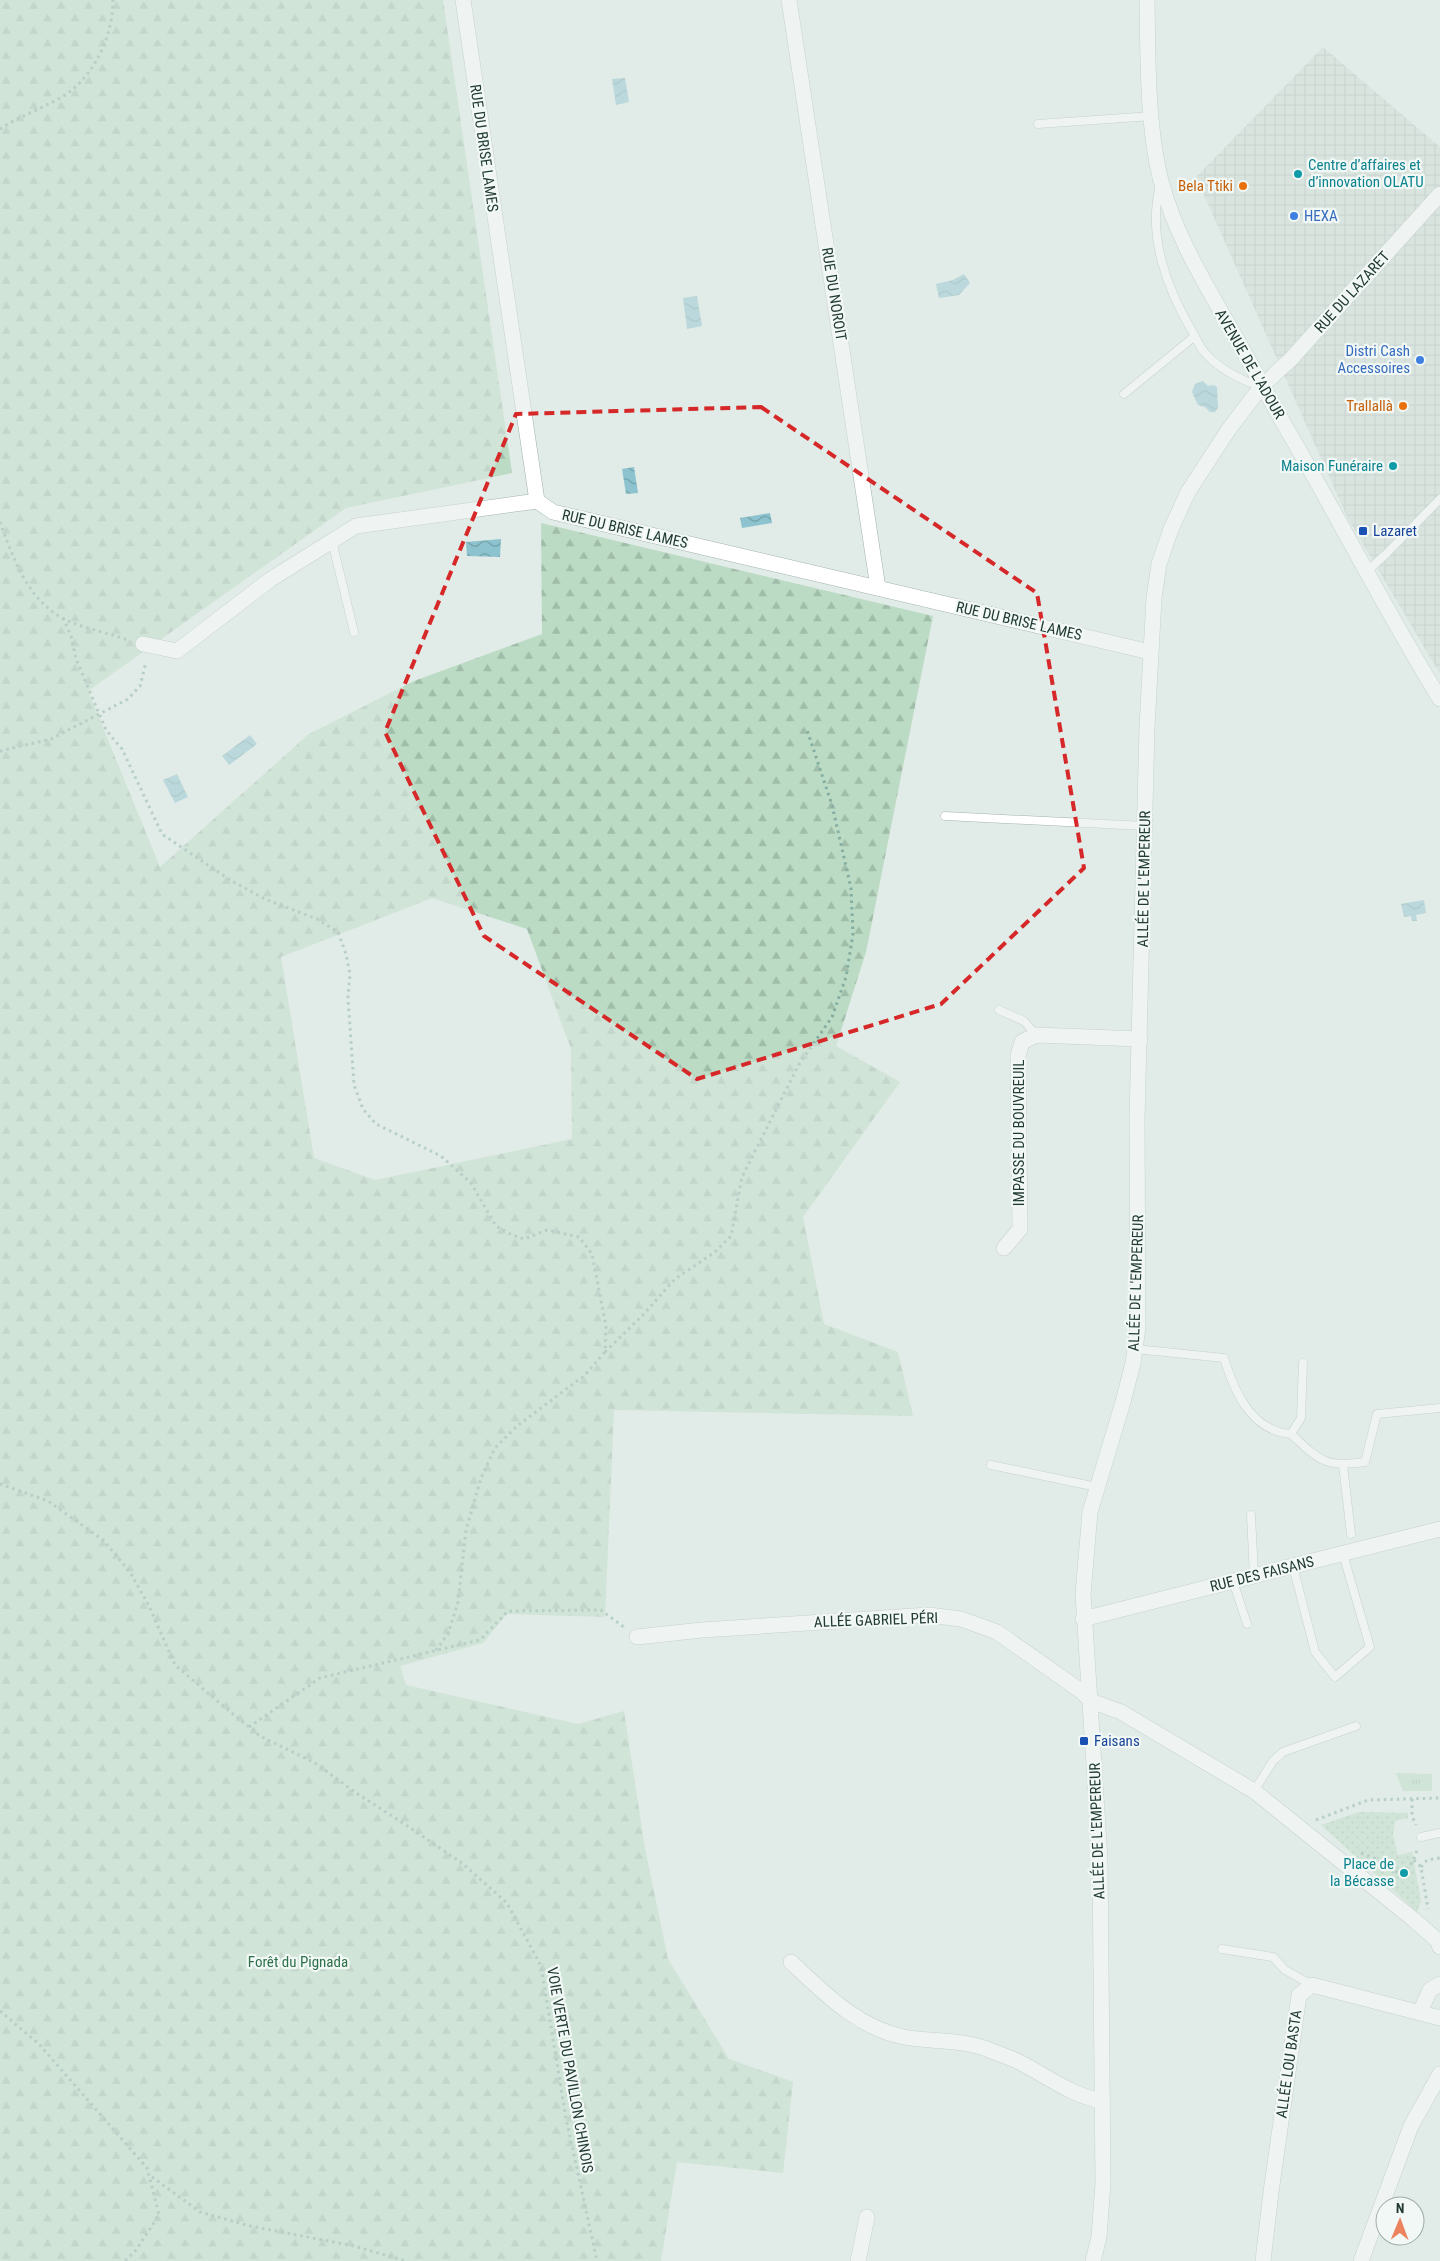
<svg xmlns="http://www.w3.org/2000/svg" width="1440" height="2261" viewBox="0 0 1440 2261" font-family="'Roboto Condensed',sans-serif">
<defs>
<pattern id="industrial-grid" width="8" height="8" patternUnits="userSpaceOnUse" patternTransform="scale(1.25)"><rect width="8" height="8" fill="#d0dbd6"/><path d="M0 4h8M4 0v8" fill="none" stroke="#b2bdb8"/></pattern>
<pattern id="grass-dots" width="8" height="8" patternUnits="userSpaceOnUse" patternTransform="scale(1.25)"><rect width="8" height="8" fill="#bbdbc4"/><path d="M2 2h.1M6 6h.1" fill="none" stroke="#a0bda9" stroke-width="1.8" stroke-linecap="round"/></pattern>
<pattern id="forest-firs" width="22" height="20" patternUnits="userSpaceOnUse" patternTransform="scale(1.25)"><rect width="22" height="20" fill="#bbdbc4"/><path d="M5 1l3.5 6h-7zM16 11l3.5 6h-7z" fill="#a0bda9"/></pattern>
<pattern id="park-tufts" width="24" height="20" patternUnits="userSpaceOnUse" patternTransform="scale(1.25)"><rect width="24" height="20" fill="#bbdbc4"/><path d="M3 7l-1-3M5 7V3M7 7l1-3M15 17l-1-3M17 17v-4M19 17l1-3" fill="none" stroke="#a0bda9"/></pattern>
<pattern id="water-waves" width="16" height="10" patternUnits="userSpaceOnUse" patternTransform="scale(1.25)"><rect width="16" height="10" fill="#8cc3ce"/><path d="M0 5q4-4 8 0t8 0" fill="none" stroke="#72a0a8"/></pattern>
</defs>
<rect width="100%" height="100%" fill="#e1ebe7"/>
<polygon fill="url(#industrial-grid)" points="1323,47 1440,147 1440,674 1348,519 1196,177"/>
<polygon fill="url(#grass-dots)" points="1359,1812 1408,1813 1408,1818 1395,1821 1393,1835 1398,1855 1412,1852 1421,1901 1417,1912 1321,1825"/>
<path fill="url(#forest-firs)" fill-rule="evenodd" d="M0,0H443L512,473L346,508L88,691L160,867L309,734L414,681L542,634L541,523L933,616L866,952L836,1046L900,1082L803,1217L824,1324L898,1352L913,1416L614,1410L605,1617L507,1614L483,1643L400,1666L406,1685L578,1724L624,1711L645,1849L668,1959L729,2059L793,2082L783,2173L677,2162L661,2261H0ZM432,898L527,929L571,1049L572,1139L375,1180L314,1158L281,957Z"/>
<polygon fill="url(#park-tufts)" points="1396,1773 1432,1774 1432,1791 1403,1791"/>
<g fill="url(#water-waves)">
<polygon points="625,78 629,102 616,105 612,79"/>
<polygon points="964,274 970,283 959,295 939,298 936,284 953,280"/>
<polygon points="697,296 702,326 687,329 683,298"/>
<polygon points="1203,381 1208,386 1213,385 1217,387 1218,408 1215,412 1210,412 1205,407 1198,405 1192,392 1195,384"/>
<polygon points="634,467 638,493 626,494 622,469"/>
<polygon points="770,513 772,523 742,528 740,518"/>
<polygon points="501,539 500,557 467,556 466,542"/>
<polygon points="250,735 257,744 229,765 222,756"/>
<polygon points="177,774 188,797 175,803 163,780"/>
<polygon points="1424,900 1426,913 1416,915 1417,921 1412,921 1411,916 1404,917 1401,904"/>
</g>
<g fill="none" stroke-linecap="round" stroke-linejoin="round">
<g stroke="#a4b3ae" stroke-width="9">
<g id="lane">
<polyline points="1038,124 1152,116"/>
<path d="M1160,186C1147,235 1167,289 1192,331C1196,338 1200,348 1206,354C1221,370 1241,380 1261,387"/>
<polyline points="1124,394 1195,336"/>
<polyline points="332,541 354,632"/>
<polyline points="1365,573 1386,554 1440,499"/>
<polyline points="945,816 1145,826"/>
<polyline points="999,1010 1024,1021 1036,1035"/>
<path d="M1135,1349L1224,1358C1234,1391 1251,1431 1291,1434L1301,1418L1303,1363"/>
<path d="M1291,1434C1319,1460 1324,1468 1365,1462L1377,1414L1440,1408"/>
<polyline points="991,1465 1097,1487"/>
<polyline points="1343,1465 1351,1534"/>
<polyline points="1251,1515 1254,1576"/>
<polyline points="1293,1566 1315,1652 1335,1677 1370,1647 1343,1554"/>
<polyline points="1233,1581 1247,1624"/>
<polyline points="1254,1791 1273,1761 1283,1752 1356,1726"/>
<polyline points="1421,1837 1440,1833"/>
<polyline points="1222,1949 1273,1957 1285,1970 1312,1985"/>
</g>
</g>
<g stroke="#a4b3ae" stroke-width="16">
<g id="street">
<polyline points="463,0 537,501 553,512 1150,652"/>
<polyline points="789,0 878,588"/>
<polyline points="1261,387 1291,359 1440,194"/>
<polyline points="143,644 177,651 271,579 356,526 537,501"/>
<polyline points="1004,1248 1020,1229 1018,1056 1022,1042 1036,1035 1140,1039"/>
<polyline points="1083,1619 1440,1529"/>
<polyline points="637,1637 702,1630 929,1615 961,1619 997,1632 1081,1691 1091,1701 1121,1712 1254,1791 1413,1919 1437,1940 1440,1947"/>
<path d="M791,1962C824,1993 858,2028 904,2037C931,2042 961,2039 987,2049C999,2054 1012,2058 1023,2064C1048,2077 1073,2096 1102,2101"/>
<polyline points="1420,2012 1430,1990 1440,1984"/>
<polyline points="858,2261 867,2217"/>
<polyline points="1263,2261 1271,2192 1299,1995 1312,1985 1440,2018"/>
<polyline points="1361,2261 1411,2126 1440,2074"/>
</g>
</g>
<g stroke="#a0b6af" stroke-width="16">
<g id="secondary">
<path d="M1147,0C1148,57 1147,126 1161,181C1177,241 1210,291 1240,345C1255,372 1270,399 1285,426C1338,516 1385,610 1440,699"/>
<polyline points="1093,2261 1099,2237 1103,2183 1100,1859 1083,1594 1090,1512 1123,1402 1133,1363 1138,1327 1137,1119 1147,727 1154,598 1159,564 1171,529 1188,492 1229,429 1261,387"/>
</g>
</g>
<g stroke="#83ada1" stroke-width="3" stroke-dasharray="2.5 4" stroke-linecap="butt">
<path d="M0,129C21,115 47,107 68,93C96,72 113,35 113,0"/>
<path d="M0,522C13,558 27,598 62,618C78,627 109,633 128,640"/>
<polyline points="63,618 71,636 76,659 106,730 122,749 162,834 230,880 265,899 317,919 338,932 346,954 350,974 348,998 354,1085 363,1109 376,1124 441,1156 471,1183 496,1226 512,1235 524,1239 547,1230 579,1237 592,1254 606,1326 605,1352 585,1375 517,1426 495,1448 481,1478 466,1530 458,1602 448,1634 436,1650"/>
<polyline points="0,751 51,739 128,699 140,686 146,662"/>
<polyline points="605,1352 643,1315 675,1279 715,1252 731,1236 742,1177 798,1066 832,1017 846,977 853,934 851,888 832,805 807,730"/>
<polyline points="0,1484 48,1501 103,1540 130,1572 149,1606 175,1665 222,1705 260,1736 315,1763 356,1793 400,1821 462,1863 507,1903 541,1966 566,2118 597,2261"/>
<polyline points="249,1727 320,1678 480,1640 508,1611 601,1610 625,1628"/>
<polyline points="1412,1799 1412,1816 1416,1825"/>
<polyline points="1316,1820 1368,1800 1440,1798"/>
<path d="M1361,1853C1376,1858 1387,1864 1399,1874C1411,1868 1414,1860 1418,1847"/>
<polyline points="1414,1860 1421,1867 1428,1909"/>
<polyline points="1421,1867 1427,1860 1440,1858"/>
<polyline points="0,2011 39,2044 147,2168 159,2215 136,2250 125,2261"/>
<polyline points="152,2177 200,2212 250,2226 354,2246 406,2261"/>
</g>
<use href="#lane" stroke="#fff" stroke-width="8"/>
<use href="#street" stroke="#fff" stroke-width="15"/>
<use href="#secondary" stroke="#fff" stroke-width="15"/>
</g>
<path d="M0 0H1440V2261H0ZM761,407L1037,593L1084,868L941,1004L697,1079L484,936L385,732L516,414Z" fill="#e1ebe7" fill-opacity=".55" fill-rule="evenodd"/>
<path fill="none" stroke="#d62828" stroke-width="4" stroke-dasharray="10 6" stroke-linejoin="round" d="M761,407L1037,593L1084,868L941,1004L697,1079L484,936L385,732L516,414Z"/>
<g fill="#0f9aa8" stroke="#f2f8f5" stroke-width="2">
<circle cx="1298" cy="174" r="5"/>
<circle cx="1393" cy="466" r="5"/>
<circle cx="1404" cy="1873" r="5"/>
</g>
<g fill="#e8710a" stroke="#f2f8f5" stroke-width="2">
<circle cx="1243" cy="186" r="5"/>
<circle cx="1403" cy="406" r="5"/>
</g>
<g fill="#3f7fe0" stroke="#f2f8f5" stroke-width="2">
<circle cx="1294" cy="216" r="5"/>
<circle cx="1420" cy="360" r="5"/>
</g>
<g fill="#1a4fb4" stroke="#f2f8f5" stroke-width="2">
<rect x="1358" y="526" width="10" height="10" rx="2.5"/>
<rect x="1079" y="1736" width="10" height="10" rx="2.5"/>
</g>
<g text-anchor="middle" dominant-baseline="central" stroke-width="4.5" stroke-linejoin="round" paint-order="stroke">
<g font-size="15" fill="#223b35" stroke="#f2f8f5">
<text transform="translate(484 148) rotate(82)">RUE DU BRISE LAMES</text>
<text transform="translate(1352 292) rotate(-48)">RUE DU LAZARET</text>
<text transform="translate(834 294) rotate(81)">RUE DU NOROIT</text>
<text transform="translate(1250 364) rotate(60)">AVENUE DE L'ADOUR</text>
<text transform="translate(625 529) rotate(13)">RUE DU BRISE LAMES</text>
<text transform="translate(1019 621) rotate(13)">RUE DU BRISE LAMES</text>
<text transform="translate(1144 879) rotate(-89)">ALLÉE DE L'EMPEREUR</text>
<text transform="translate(1019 1133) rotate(-90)">IMPASSE DU BOUVREUIL</text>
<text transform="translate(1136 1283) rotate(-88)">ALLÉE DE L'EMPEREUR</text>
<text transform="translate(1262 1574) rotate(-14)">RUE DES FAISANS</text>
<text transform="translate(876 1620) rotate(-2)">ALLÉE GABRIEL PÉRI</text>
<text transform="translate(1097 1831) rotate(-92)">ALLÉE DE L'EMPEREUR</text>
<text transform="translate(1289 2064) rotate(-82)">ALLÉE LOU BASTA</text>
<text transform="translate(570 2070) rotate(80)">VOIE VERTE DU PAVILLON CHINOIS</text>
</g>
<g font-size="15" fill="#0d838f" stroke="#f2f8f5" text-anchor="end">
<text x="1308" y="165" text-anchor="start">Centre d’affaires et<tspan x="1308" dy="17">d’innovation OLATU</tspan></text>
<text x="1383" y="466">Maison Funéraire</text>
<text x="1394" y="1864">Place de<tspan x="1394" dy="17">la Bécasse</tspan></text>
</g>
<g font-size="15" fill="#c56008" stroke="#f2f8f5" text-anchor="end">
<text x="1233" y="186">Bela Ttiki</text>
<text x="1393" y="406">Trallallà</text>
</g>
<g font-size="15" fill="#366cbe" stroke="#f2f8f5" text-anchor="start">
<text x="1304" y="216">HEXA</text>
<text x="1410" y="351" text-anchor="end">Distri Cash<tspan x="1410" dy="17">Accessoires</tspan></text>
</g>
<g font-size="15" fill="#164399" stroke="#f2f8f5" text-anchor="start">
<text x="1373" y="531">Lazaret</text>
<text x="1094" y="1741">Faisans</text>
</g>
<g font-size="15" fill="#2e7049" stroke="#f2f8f5">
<text x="298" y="1962">Forêt du Pignada</text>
</g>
</g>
<g transform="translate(1400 2221) rotate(1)"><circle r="24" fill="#f2f8f5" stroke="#9faca8"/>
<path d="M0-4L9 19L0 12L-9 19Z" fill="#ec835f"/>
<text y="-8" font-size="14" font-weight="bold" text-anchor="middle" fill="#223b35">N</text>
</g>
</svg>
